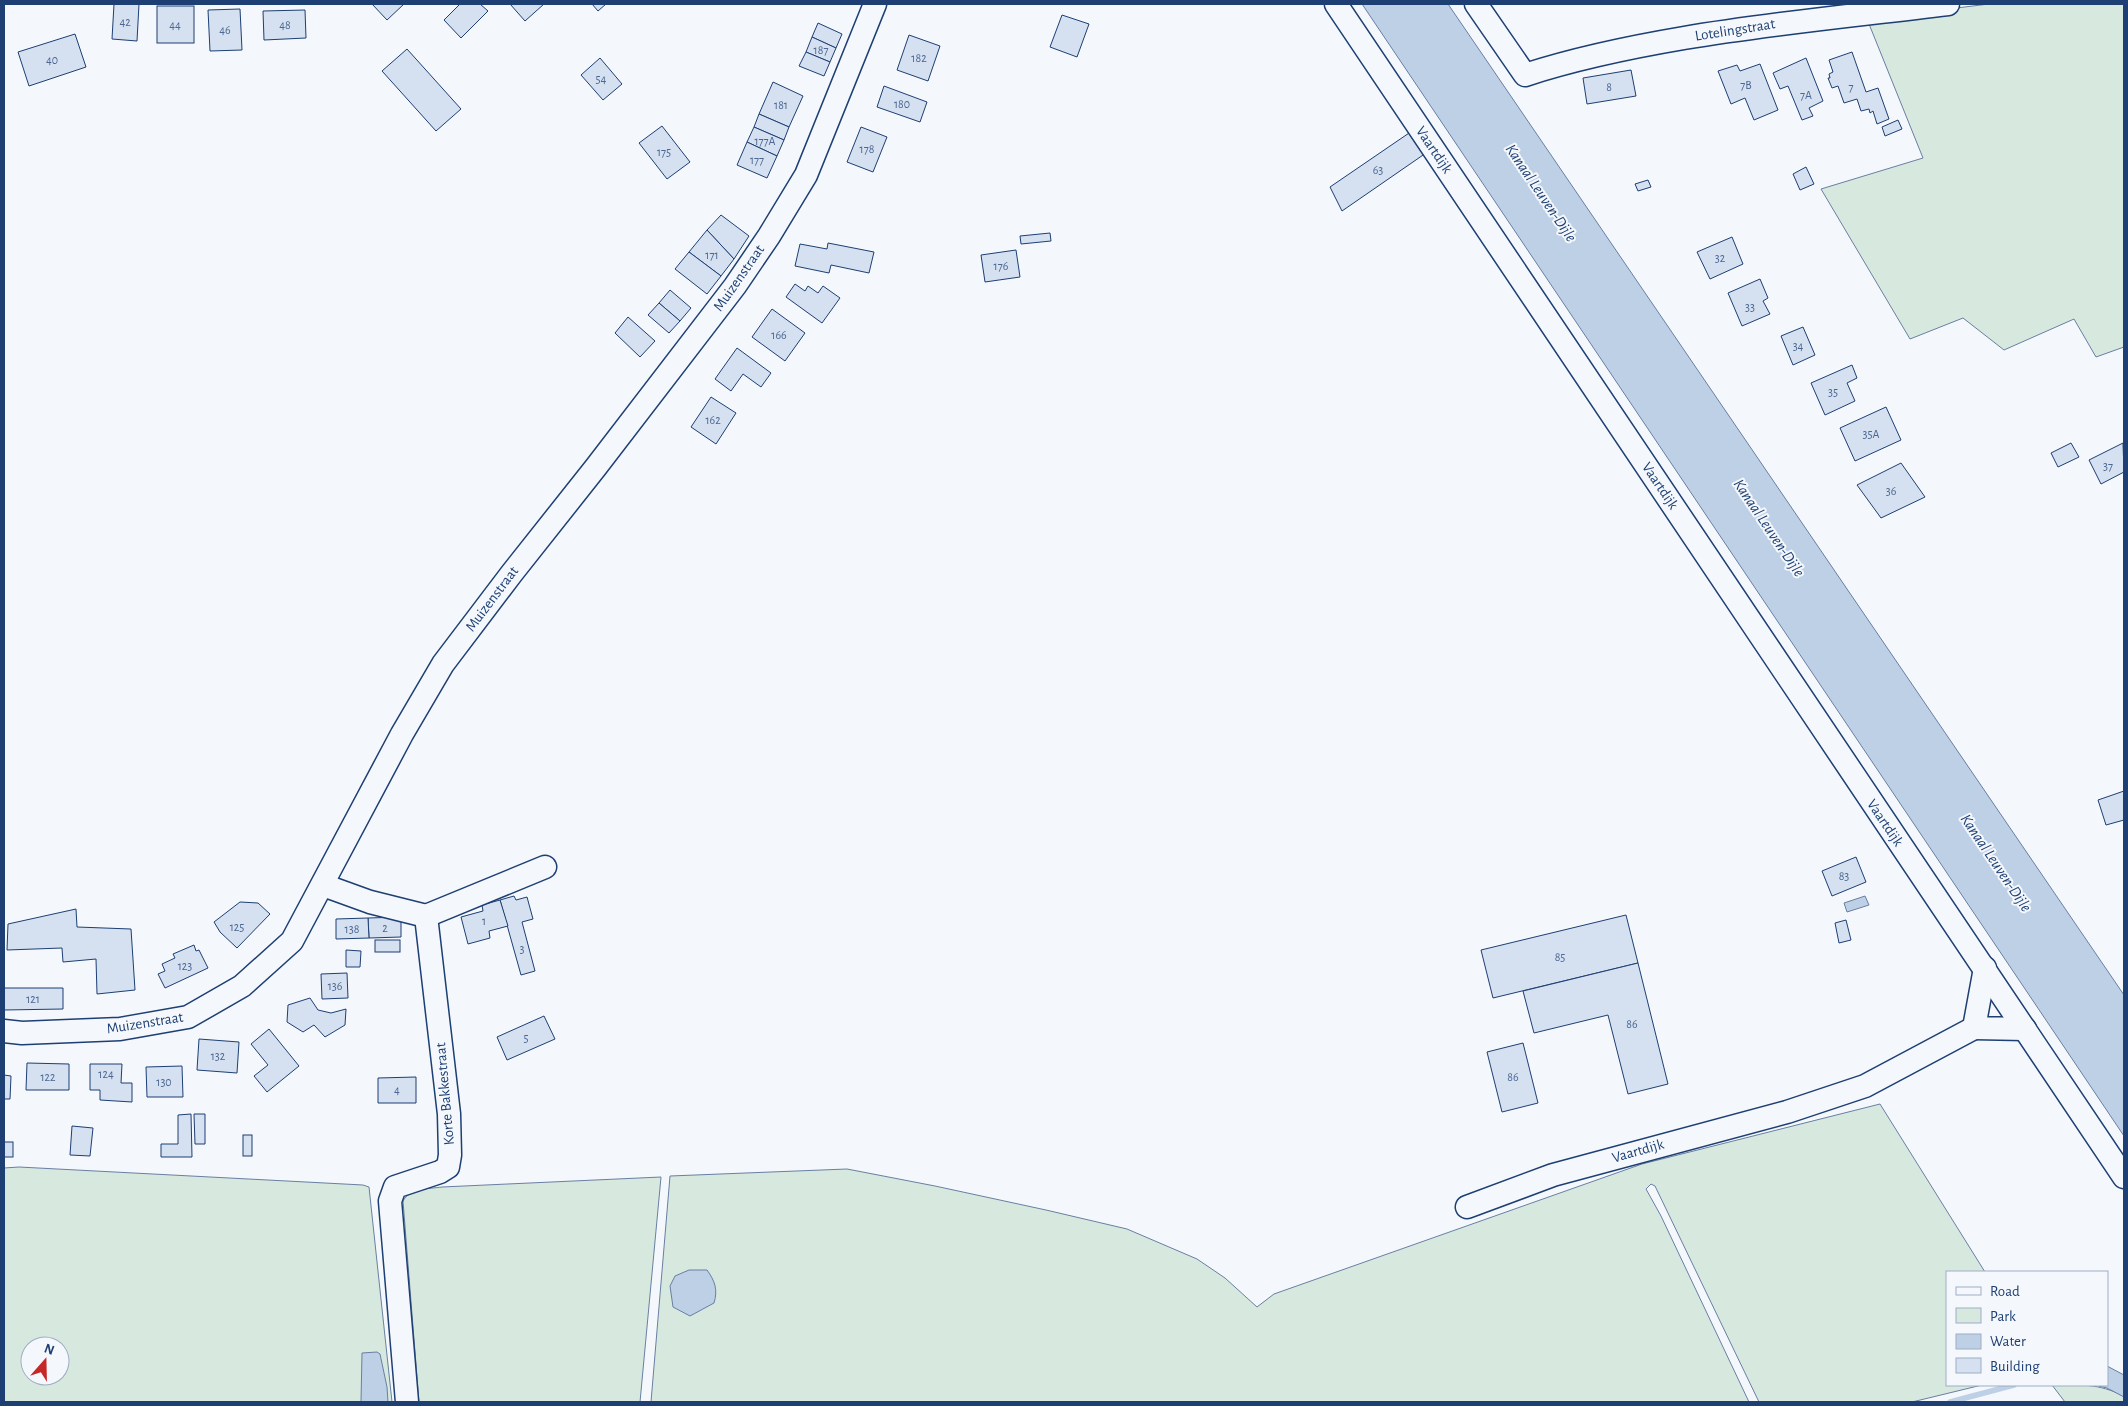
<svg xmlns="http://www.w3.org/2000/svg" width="2128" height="1406" viewBox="0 0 2128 1406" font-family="'Alegreya Sans',sans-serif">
<rect width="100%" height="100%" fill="#f4f7fb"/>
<g fill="#d7e8df" stroke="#687fa3" fill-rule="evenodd">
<polygon points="1989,4 2124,4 2124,347 2096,357 2074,319 2004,350 1963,318 1910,339 1821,189 1923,158 1867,19"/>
<polygon points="1880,1104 1985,1272 1947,1272 1947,1385 1982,1385 1912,1402 1759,1402 1655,1186 1651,1184 1646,1189 1661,1216 1749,1402 651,1402 670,1176 847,1169 935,1186 1046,1210 1127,1229 1197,1259 1225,1278 1257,1307 1274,1294 1642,1164"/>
<path d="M19,1167L363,1185L369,1187L392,1402H4V1168ZM30,1346H60V1376H30Z"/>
<path d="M661,1177L640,1402H419L403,1201C410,1188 428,1189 442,1187Z"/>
<path d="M2052,1385C2082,1385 2097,1383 2124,1396V1402H2065Z"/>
</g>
<g fill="#bed0e5" stroke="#687fa3">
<polygon points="1362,4 1448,4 2124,995 2124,1136"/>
<polygon points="1865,896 1869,905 1847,912 1844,903"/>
<path d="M689,1270H707C715,1281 718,1290 714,1303L690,1316L673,1307L670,1286L675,1276Z"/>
<polygon points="377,1352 380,1354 387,1387 388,1402 361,1402 362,1353"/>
<polygon points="2107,1366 2124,1375 2124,1397 2107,1388 2094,1385 2107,1385"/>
</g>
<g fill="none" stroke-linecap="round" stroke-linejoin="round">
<polyline stroke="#bed0e5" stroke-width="5.5" points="1950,1402 2014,1385"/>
</g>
<g fill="#d5e0f0" stroke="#1d3f73">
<polygon points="114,4 139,4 137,41 112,39"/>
<polygon points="372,4 404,4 387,20"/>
<polygon points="460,4 480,4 488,11 461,38 444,20"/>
<polygon points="510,4 544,4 525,21"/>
<polygon points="592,4 606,4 598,11"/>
<rect x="157" y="6" width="37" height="37"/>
<polygon points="240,9 242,50 210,51 208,10"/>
<polygon points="305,10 306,38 264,40 263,11"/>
<polygon points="1062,15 1089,24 1077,57 1050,47"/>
<polygon points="818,23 842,34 836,48 812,37"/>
<polygon points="75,34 86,67 29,86 18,52"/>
<polygon points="909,35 940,46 928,81 897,70"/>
<polygon points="812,37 836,48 830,62 806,52"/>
<polygon points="407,49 461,109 436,131 382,71"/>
<polygon points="806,52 830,62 824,76 799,66"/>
<polygon points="1852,52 1866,92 1878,88 1889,119 1877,124 1873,111 1870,113 1869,109 1861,111 1857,99 1844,103 1838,86 1832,88 1828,78 1830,78 1829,74 1833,72 1829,60"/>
<polygon points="600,58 622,84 603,100 581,75"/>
<polygon points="1806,58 1823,101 1809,108 1813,116 1802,120 1788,86 1780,89 1773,73"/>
<polygon points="1760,64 1778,110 1754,120 1745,98 1731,104 1718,71 1737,65 1740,71"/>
<polygon points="1631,70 1636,96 1587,104 1583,78"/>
<polygon points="773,82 803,96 789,127 759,114"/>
<polygon points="884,86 927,102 920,122 877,107"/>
<polygon points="759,114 789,127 784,140 754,127"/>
<polygon points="1898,120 1902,129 1885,136 1882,127"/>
<polygon points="662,126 690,162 667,179 639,143"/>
<polygon points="754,127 784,140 777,156 747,142"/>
<polygon points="861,127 887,137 873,172 847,162"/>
<polygon points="1412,131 1426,153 1342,211 1330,187"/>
<polygon points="747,142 777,156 767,178 737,165"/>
<polygon points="1806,167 1814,184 1800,190 1793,174"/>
<polygon points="1648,180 1651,187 1638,191 1635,184"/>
<polygon points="721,215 749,236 734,259 707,230"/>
<polygon points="707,230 734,259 721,276 689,252"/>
<polygon points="1050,233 1051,241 1021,244 1020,236"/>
<polygon points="1732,237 1743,264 1710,279 1697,252"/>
<polygon points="828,243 874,252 869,273 831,265 829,273 795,266 800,244 827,249"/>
<polygon points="1016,250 1020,277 985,282 981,255"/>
<polygon points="689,252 721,276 707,294 675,269"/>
<polygon points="1760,279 1768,298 1763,301 1770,314 1742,326 1728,293"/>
<polygon points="795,284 805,291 808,286 818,293 823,286 840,298 822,323 786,297"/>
<polygon points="670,290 691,308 680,321 659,303"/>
<polygon points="659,303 680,321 669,333 648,315"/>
<polygon points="772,309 805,333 785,361 752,337"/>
<polygon points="628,317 655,341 640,357 615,333"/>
<polygon points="1803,327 1815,355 1793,365 1781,336"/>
<polygon points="737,348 771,373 761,387 743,374 731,391 715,379"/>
<polygon points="1852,365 1857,378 1847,383 1855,401 1825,415 1811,383"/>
<polygon points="711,397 736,413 716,444 691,427"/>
<polygon points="1886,407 1901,440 1855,461 1840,428"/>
<polygon points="2071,443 2079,457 2058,467 2051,453"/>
<polygon points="2123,443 2124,472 2101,484 2089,460"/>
<polygon points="1901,463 1925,497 1881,518 1857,485"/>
<polygon points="2124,791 2124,820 2106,825 2098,800"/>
<polygon points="1856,857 1866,882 1832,896 1822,871"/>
<polygon points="514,896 516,900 527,897 533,919 522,922 535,971 521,975 500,900"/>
<polygon points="500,900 508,926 489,931 490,938 468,944 461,917 483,911 482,905"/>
<polygon points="240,902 258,903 270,914 237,948 220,932 214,922"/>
<polygon points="76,909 77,927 131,929 135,990 97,994 96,959 63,962 62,948 7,950 8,924"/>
<polygon points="1626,915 1638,963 1493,998 1481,950"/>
<polygon points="401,917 401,937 369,938 368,918"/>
<polygon points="368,918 369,938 336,939 336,919"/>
<polygon points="1846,920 1851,940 1839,943 1835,923"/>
<rect x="375" y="940" width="25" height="12"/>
<polygon points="194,945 196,951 199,950 208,968 165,988 158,974 165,971 162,964 175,958 173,954"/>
<polygon points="346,950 361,951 360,967 346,967"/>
<polygon points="1638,963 1668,1084 1628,1094 1608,1015 1534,1033 1523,991"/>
<polygon points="347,973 348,998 322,999 321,974"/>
<polygon points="4,988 63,988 63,1009 4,1010"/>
<polygon points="310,998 318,1010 331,1013 346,1009 345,1025 325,1037 314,1025 303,1032 287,1022 288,1005"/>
<polygon points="544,1016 555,1039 507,1060 497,1037"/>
<polygon points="269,1029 299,1066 267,1092 254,1076 268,1065 251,1044"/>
<polygon points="199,1039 239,1042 237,1073 197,1070"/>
<polygon points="1523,1043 1538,1103 1502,1112 1487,1052"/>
<polygon points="27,1063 69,1064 69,1090 26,1090"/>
<polygon points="90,1064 122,1064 121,1083 132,1083 132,1102 100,1100 100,1090 90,1090"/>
<polygon points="182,1066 183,1097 147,1097 146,1067"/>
<polygon points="4,1075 11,1076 10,1099 4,1099"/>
<polygon points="416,1077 416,1103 378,1103 378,1078"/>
<polygon points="191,1114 192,1157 161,1157 161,1144 178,1144 178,1115"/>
<polygon points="194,1114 205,1114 205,1144 195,1144"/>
<polygon points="72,1126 93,1128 90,1156 70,1155"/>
<rect x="243" y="1135" width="9" height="21"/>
<rect x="4" y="1142" width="9" height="15"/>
</g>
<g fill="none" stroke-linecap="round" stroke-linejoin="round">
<g stroke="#1d3f73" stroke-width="25">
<g id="minor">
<polyline points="1336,4 2124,1177"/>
<path d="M1476,4L1525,75C1577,58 1631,47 1684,38C1773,23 1860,15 1948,4"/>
<polyline points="323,885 370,902 426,916 449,1114 450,1155 448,1167 440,1172 395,1187 390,1201 407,1402"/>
<polyline points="426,916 545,867"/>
<polyline points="1985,968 1974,1028 2025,1029"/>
<polyline points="4,1031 22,1033 120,1029 188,1017 242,986 292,941 402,734 443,664 512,573 596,467 735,286 769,236 806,175 875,4"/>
<polyline points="1467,1207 1553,1175 1787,1112 1865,1086 1974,1028"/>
</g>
</g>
<use href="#minor" stroke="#f4f7fb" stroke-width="22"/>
</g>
<g text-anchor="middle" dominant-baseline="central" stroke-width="4" stroke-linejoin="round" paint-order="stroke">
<g font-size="12" fill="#4b6792">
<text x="125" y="22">42</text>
<text x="175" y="25">44</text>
<text x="285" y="25">48</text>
<text x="225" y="30">46</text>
<text x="821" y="50">187</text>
<text x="919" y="58">182</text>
<text x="52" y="60">40</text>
<text x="601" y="79">54</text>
<text x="1746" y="85">7B</text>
<text x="1609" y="87">8</text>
<text x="1851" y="87">7</text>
<text x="1806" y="95">7A</text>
<text x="902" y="104">180</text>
<text x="781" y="105">181</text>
<text x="765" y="141">177A</text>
<text x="867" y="149">178</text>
<text x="664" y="152">175</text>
<text x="757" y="160">177</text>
<text x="1378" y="170">63</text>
<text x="712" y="255">171</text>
<text x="1720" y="258">32</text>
<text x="1001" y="266">176</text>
<text x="1750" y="307">33</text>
<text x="779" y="335">166</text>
<text x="1798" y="346">34</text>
<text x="1833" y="392">35</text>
<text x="713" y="420">162</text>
<text x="1871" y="434">35A</text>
<text x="2108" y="466">37</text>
<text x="1891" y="491">36</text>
<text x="1844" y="876">83</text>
<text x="484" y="921">1</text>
<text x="237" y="927">125</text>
<text x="385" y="928">2</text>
<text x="352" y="929">138</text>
<text x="522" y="949">3</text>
<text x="1560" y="957">85</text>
<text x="185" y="966">123</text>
<text x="335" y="986">136</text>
<text x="33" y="999">121</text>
<text x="1632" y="1024">86</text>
<text x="526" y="1038">5</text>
<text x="218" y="1056">132</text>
<text x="106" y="1074">124</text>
<text x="48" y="1077">122</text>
<text x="1513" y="1077">86</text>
<text x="164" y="1082">130</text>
<text x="397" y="1090">4</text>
</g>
<g font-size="15" fill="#1d3f73" stroke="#f4f7fb">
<text transform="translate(1735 30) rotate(-9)">Lotelingstraat</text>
<text transform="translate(1434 150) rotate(56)">Vaartdijk</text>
<text transform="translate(739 278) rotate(-55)">Muizenstraat</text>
<text transform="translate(1660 486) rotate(56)">Vaartdijk</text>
<text transform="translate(492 599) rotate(-53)">Muizenstraat</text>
<text transform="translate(1885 823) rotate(56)">Vaartdijk</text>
<text transform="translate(145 1023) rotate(-9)">Muizenstraat</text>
<text transform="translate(445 1094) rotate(-95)">Korte Bakkestraat</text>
<text transform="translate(1638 1151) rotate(-16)">Vaartdijk</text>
</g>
<g font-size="16" font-style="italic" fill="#1d3f73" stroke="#f4f7fb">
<text transform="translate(1541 193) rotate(56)">Kanaal Leuven-Dijle</text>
<text transform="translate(1769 528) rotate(56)">Kanaal Leuven-Dijle</text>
<text transform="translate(1996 863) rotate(56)">Kanaal Leuven-Dijle</text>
</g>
</g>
<rect width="2128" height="1406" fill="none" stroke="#1d3f73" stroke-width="10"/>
<rect x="1946" y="1271" width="162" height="115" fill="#f4f7fb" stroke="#9eadc5"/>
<rect x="1956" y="1287" width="25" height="8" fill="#f4f7fb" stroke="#9eadc5"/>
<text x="1990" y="1296" font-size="15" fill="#1d3f73">Road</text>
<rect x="1956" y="1308" width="25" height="15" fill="#d7e8df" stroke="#9eadc5"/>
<text x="1990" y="1321" font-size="15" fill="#1d3f73">Park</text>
<rect x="1956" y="1334" width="25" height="15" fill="#bed0e5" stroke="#9eadc5"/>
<text x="1990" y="1346" font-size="15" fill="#1d3f73">Water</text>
<rect x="1956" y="1358" width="25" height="15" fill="#d5e0f0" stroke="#9eadc5"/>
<text x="1990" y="1371" font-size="15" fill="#1d3f73">Building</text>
<g transform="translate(45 1361) rotate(20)"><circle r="24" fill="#f4f7fb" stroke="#9eadc5"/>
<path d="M0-4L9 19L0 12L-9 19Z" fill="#c62828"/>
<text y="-8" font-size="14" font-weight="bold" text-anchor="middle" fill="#1d3f73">N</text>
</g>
</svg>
